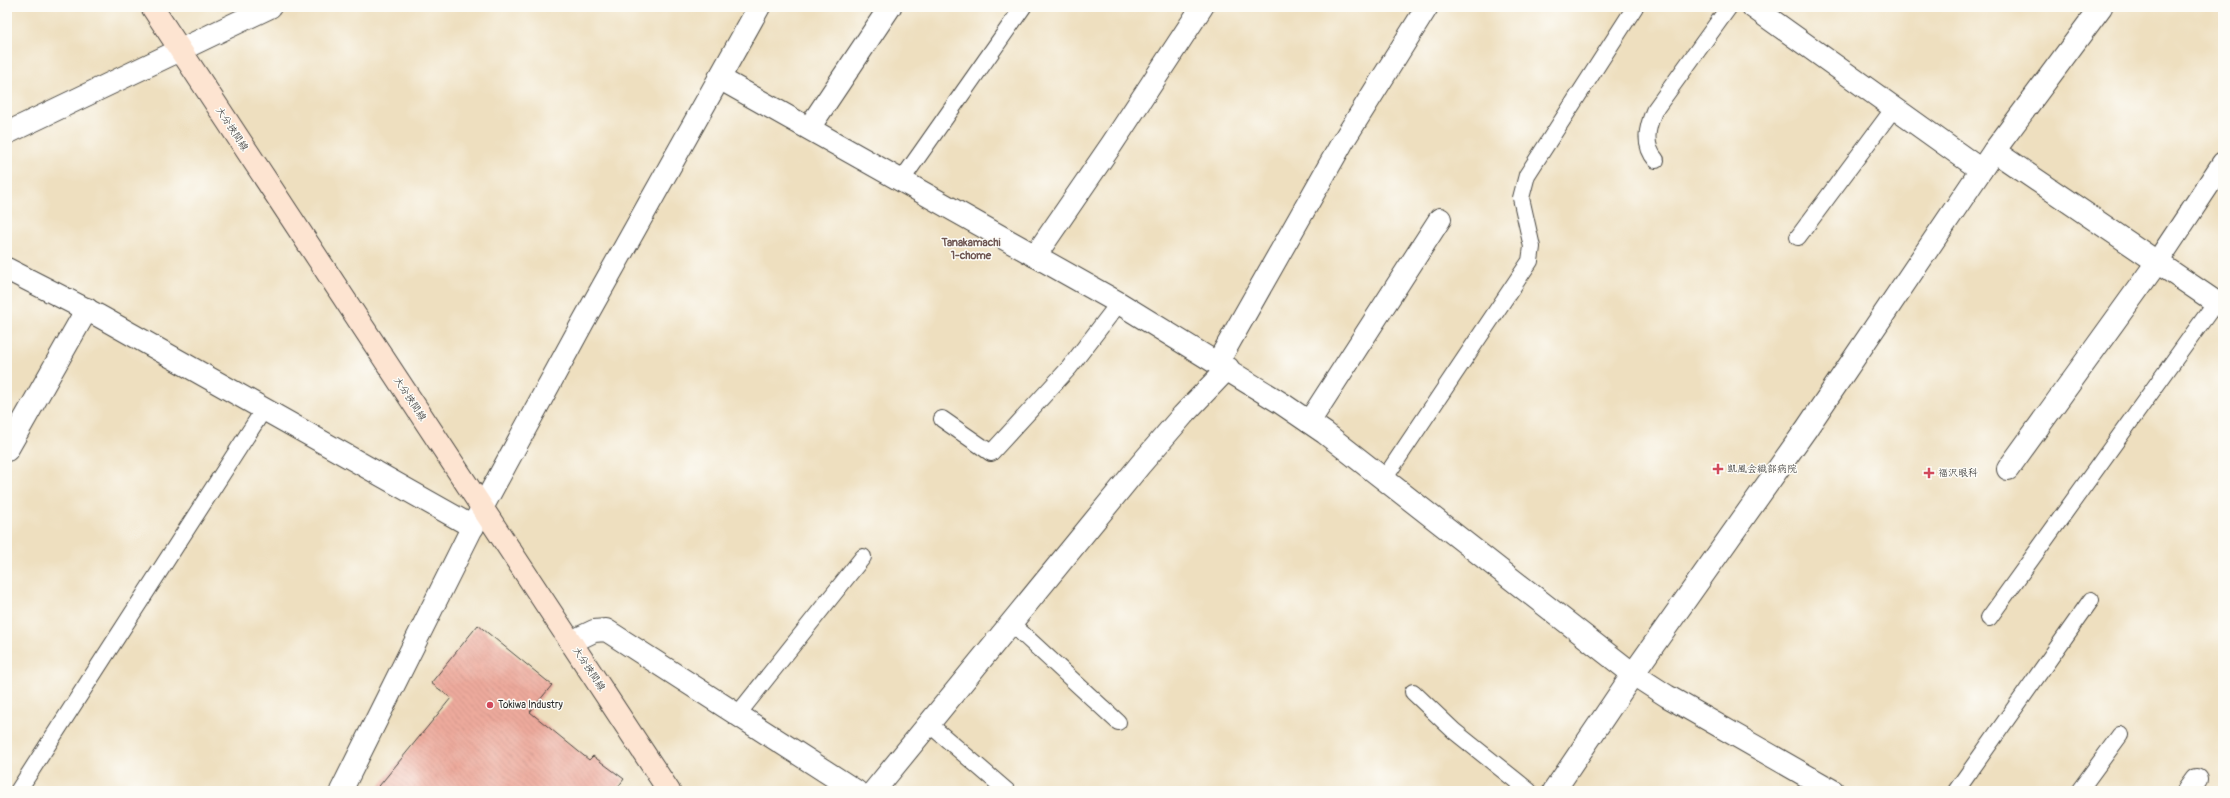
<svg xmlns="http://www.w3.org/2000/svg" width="2230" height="798" viewBox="0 0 2230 798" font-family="Pangolin,'Klee One',sans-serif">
<defs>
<pattern id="building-back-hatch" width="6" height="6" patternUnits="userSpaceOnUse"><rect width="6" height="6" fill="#edaa9c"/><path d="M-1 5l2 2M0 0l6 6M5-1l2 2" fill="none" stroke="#cb9287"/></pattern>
</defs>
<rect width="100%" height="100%" fill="#fdfcf7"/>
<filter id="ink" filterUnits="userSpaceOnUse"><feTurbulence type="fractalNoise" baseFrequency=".025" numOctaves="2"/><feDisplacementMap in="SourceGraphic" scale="8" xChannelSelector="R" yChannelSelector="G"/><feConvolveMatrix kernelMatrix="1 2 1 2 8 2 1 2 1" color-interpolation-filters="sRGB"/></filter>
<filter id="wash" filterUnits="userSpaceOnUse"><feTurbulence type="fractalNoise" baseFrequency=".012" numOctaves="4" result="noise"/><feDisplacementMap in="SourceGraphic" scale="16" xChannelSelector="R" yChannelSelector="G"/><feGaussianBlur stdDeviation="0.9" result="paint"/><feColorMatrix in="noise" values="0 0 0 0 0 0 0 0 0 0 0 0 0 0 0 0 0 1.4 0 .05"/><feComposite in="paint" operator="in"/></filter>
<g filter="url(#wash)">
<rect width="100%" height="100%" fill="#eedfbf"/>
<g id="blocks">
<polygon fill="url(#building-back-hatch)" points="478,625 552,685 530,712 589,760 593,756 624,779 615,791 375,791 451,698 431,683"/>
</g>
</g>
<g filter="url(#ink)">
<use href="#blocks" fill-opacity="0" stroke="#484641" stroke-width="1"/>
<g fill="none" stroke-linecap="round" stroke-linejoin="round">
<g stroke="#484641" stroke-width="18">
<g id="lane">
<path d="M1656,160C1643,145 1647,128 1654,111L1729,7"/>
<polyline points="901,181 1023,7"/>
<polyline points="1798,237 1894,108"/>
<polyline points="942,419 991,453 1069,368 1119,303"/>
<polyline points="1384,479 1530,261 1532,247 1521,198 1527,175 1635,7"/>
<polyline points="1989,618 2216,302"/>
<polyline points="1011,623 1118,722"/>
<polyline points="1413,692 1454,731 1529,791"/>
<polyline points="738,714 863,557"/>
<polyline points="929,724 1007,791"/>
<polyline points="18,791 264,409"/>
<polyline points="1956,791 2091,600"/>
<polyline points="2079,791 2120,735"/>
</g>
</g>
<g stroke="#484641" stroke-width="24">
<g id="street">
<polyline points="1753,7 1981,170"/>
<polyline points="719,78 1119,303 1281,403 1325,433 1633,674 1667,696 1833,791"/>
<polyline points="809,128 890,7"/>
<polyline points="7,133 270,7"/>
<polyline points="1994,151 2223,307"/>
<polyline points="1035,256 1112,144 1202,7"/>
<polyline points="7,269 99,316 473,527"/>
<polyline points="1218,362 1342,143 1427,7"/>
<polyline points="1309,422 1440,219"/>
<polyline points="7,450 87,309"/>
<polyline points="2008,469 2158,261 2223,163"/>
<polyline points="571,642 594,631 606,630 856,791"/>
<polyline points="341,791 482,508 583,322 759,7"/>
<polyline points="874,791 1140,465 1183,415 1228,368"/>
<polyline points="1554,791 1633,674 1807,428 1994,151 2101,7"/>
<polyline points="2188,791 2196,780"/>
</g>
</g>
<g stroke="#484641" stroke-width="24">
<polyline id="secondary" points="152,7 669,791"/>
</g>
<use href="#lane" stroke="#fff" stroke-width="16"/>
<use href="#street" stroke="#fff" stroke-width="22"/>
<use href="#secondary" stroke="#fde4d1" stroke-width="22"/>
</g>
</g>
<g fill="#d1495b" stroke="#fdfcf7" stroke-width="1.5">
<path d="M1716 463h4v4h4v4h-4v4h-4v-4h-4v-4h4z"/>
<path d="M1927 467h4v4h4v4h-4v4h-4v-4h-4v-4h4z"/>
<circle cx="490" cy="705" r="4"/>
</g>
<g text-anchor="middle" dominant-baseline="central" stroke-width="3" stroke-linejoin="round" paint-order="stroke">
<g font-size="10" fill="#2b2b2b" stroke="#fdfcf7">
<text transform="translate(232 129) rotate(57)">大分挾間線</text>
<text transform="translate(410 399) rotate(57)">大分挾間線</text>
<text transform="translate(589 669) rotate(57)">大分挾間線</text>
</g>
<g font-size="10" fill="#2b2b2b" stroke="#fdfcf7" text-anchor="start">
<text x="1727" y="469">凱風会織部病院</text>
<text x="1938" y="473">福沢眼科</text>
<text x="498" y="705">Tokiwa Industry</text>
</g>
<g font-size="11" font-weight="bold" fill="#6f5753" stroke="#fdfcf7">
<text x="971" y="242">Tanakamachi<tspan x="971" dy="13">1-chome</tspan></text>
</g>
</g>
<rect width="2230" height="798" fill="none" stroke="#fdfcf7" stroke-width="24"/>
</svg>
